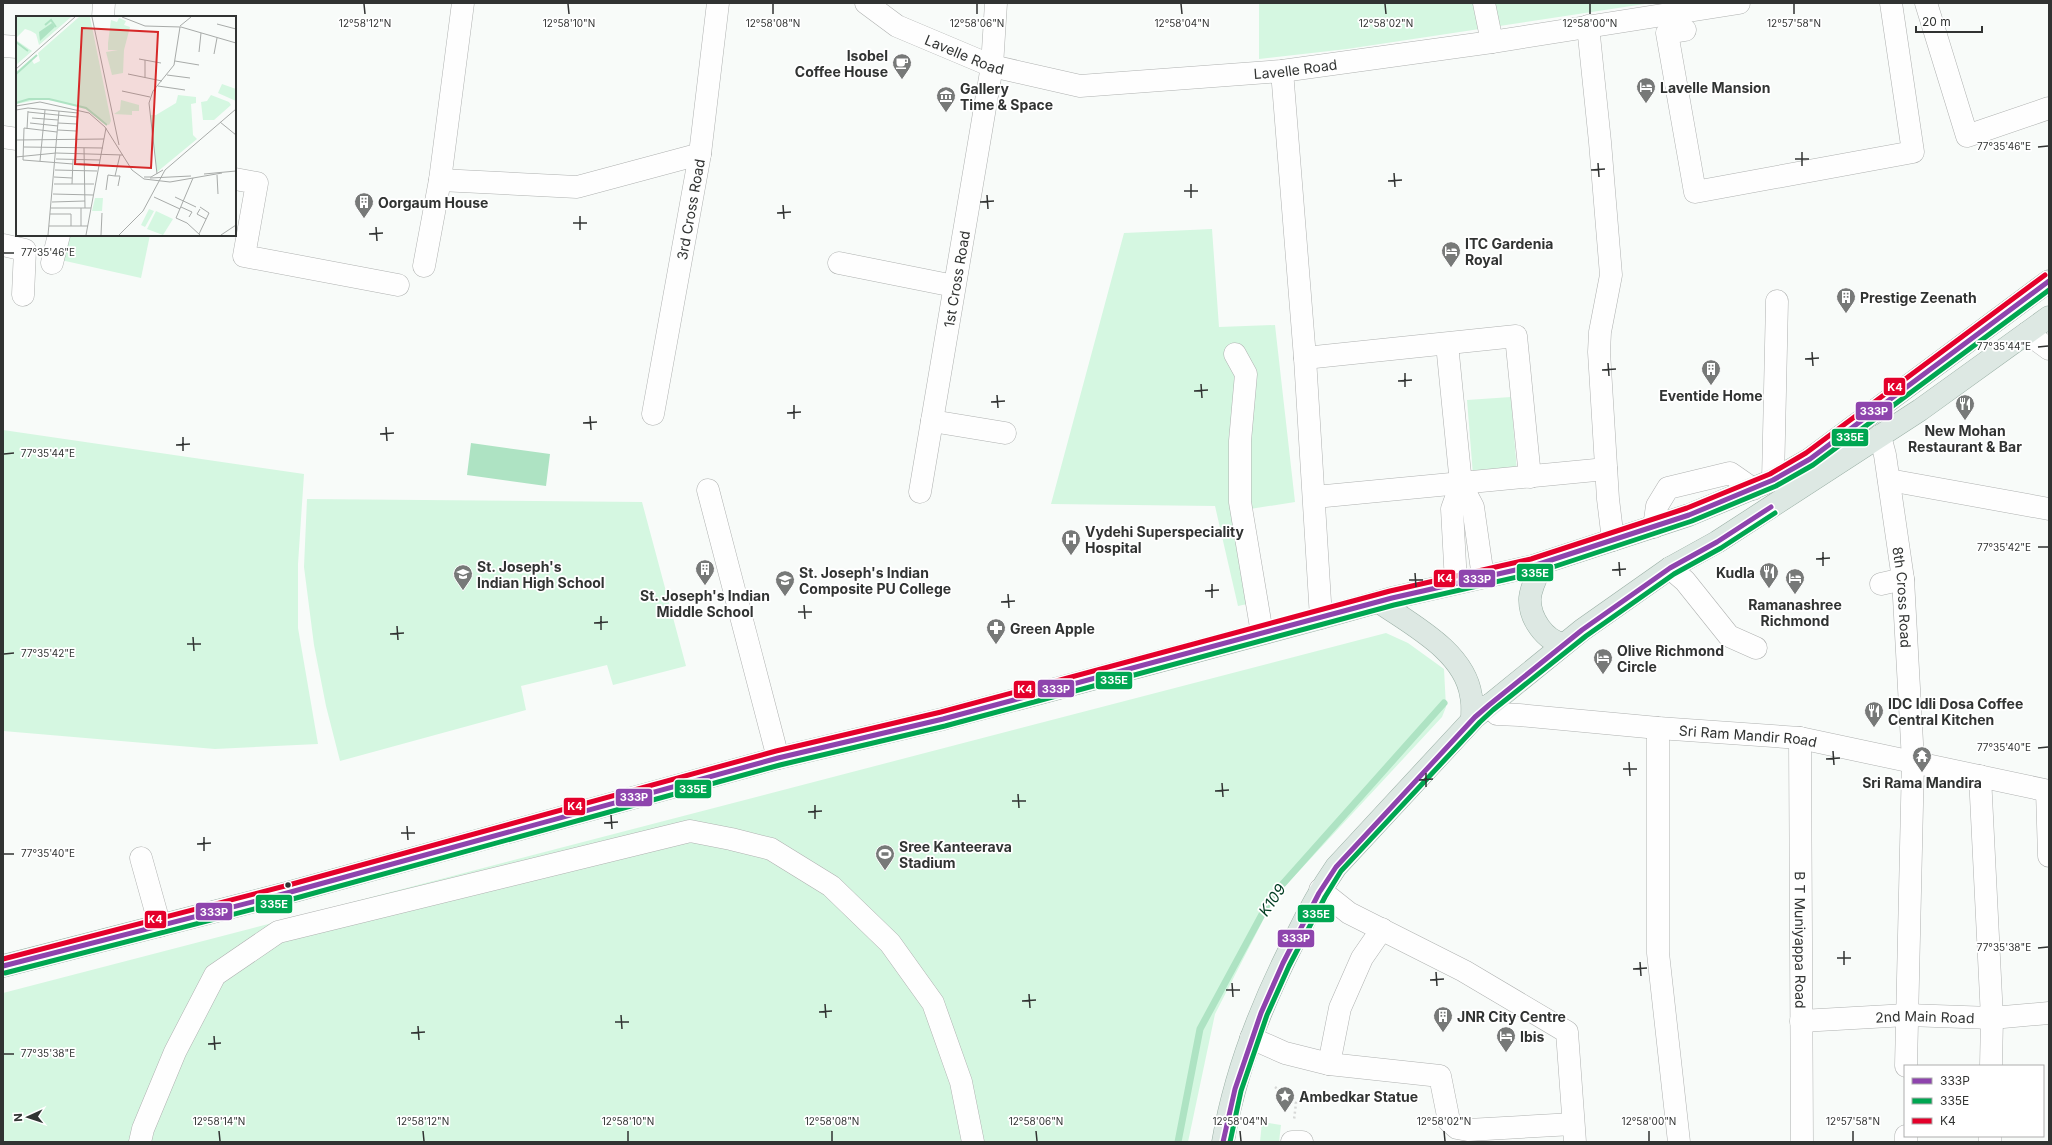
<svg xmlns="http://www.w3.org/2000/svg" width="2052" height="1145" viewBox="0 0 2052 1145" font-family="Inter,sans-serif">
<rect width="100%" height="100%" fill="#f8fbf9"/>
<g fill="#d5f7e1">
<polygon points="1259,3 1651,3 1347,49 1259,59"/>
<polygon points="1212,229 1219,327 1275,325 1295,502 1250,509 1266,600 1238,606 1215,506 1051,504 1124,233"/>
<polygon points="66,235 150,235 141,278 61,260"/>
<polygon points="1511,397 1517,472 1473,475 1467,400"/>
<polygon points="3,430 304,474 298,564 298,628 318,744 215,749 3,731"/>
<polygon points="307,499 642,502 686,666 613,685 607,665 521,686 526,710 340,761 326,706 314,645 304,567"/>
<polygon points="1386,633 1408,643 1444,669 1446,707 1442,717 1275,897 1215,1014 1188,1142 3,1142 3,993"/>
<polygon points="1262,1122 1281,1125 1279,1142 1260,1142"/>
</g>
<polygon fill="#aee3c3" points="471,443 550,454 546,486 467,475"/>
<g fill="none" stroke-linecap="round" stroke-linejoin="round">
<polyline stroke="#aee3c3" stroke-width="7" points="1178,1142 1200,1029 1272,896 1444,703"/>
<g stroke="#afb1b0" stroke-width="23">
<g id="minor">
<path id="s1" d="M866,3L897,26L992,66L1080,86L1282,71L1492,42L1739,3"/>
<polyline points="1484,3 1492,42"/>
<polyline points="1926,3 1967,136 2049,108"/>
<polyline points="103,17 104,3"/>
<polyline points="1588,26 1600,142 1611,275 1600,332 1599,352 1608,499 1613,540"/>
<polyline points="1685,30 1667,33 1695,192 1913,152 1891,3"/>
<polyline points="3,46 17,47"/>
<polyline points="1282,71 1305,358 1321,618"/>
<polyline points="3,137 17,139"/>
<polyline points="235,179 257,183 244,256 398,285"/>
<polyline points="440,180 577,187 700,154"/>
<polyline points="3,245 25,250 23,295"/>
<polyline points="52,263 59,235"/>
<polyline points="839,263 954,286"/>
<polyline points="424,266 440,180 463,3"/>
<polyline points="2027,333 2049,349"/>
<polyline points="1447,344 1461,484 1473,507 1483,577"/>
<polyline points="1235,354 1246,374 1240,441 1240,502 1262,633"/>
<polyline points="1305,358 1516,336 1530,477"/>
<path id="s2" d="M653,414L700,154L718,3"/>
<polyline points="932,421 1005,433"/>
<path id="s3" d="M1880,436L1885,455L1903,579L1913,761L1906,1066"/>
<polyline points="1773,480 1777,301"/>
<polyline points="1889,480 2049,509"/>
<polyline points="708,490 778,758"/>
<path id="s4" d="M920,492L992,66L996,3"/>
<polyline points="1315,497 1606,469"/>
<polyline points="1654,527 1657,506 1668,488 1730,473 1753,489"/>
<polyline points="1670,568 1685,581 1729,636 1756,648"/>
<polyline points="1456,583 1452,509 1461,484"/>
<polyline points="1881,584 1903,579"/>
<path id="s5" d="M1489,705L1497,714L1519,715L1658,728L1800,738L2049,791"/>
<polyline points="1658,728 1658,953 1679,1142"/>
<path id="s6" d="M1800,738L1802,1142"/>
<polyline points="1980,776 1992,1018 1991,1066"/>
<polyline points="2047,791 2049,856"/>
<polyline points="141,858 160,926"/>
<polyline points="1320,890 1349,913 1464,971 1567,1032 1575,1142"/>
<path id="s7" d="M1801,1021L1907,1015L1992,1018L2049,1013"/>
<polyline points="1251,1038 1285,1053 1329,1064 1440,1076 1449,1121 1457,1128 1468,1130 1573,1124"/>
<polyline points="1329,1064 1340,1008 1362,958 1382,929"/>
<polyline points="140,1142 143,1129 175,1052 215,975 278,932 690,831 731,839 771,849 831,886 890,943 933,1003 961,1082 973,1142"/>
<polyline points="1292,1142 1302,1142"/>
<polyline points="1906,1142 1906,1136"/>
<polyline points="1990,1142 1990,1136"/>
</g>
</g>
<g stroke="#9aafa5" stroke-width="23">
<g id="major">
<path d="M1543,563C1538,574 1531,586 1530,598C1529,618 1545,641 1564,644"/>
<path d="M1379,602C1412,625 1465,652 1471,696C1473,704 1472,712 1472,720"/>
<polyline points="3,966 287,893 778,758 943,719 1321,618 1392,598 1533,566 1689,515 1773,480 1810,459 2049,281"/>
<path d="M1223,1142C1235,1071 1262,1003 1295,939C1307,914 1320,890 1336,867L1475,717L1582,630L1670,568L1717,542L1920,410L2049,317"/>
</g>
</g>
<polyline stroke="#d7d8d7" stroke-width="2.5" stroke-dasharray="2 3" stroke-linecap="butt" points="1275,1087 1296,1103 1294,1120"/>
<use href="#minor" stroke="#fefefe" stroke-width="22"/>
<use href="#major" stroke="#dde8e3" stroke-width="22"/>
<g stroke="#fff" stroke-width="8">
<g id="bus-1">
<polyline points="3,966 287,893 778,758 943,719 1392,598 1533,566 1689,515 1773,480 1810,459 2049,281"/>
<polyline points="1223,1142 1235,1089 1261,1013 1283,963 1319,893 1336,867 1475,717 1489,705 1582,630 1670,568 1717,542 1771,507"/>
</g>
</g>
<g stroke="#fff" stroke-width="8">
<g id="bus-2">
<polyline points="5,973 289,900 780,765 945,726 1394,605 1535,573 1692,521 1776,486 1813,465 2049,290"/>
<polyline points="1230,1142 1241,1091 1267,1015 1289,966 1325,897 1341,871 1480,722 1493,710 1586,636 1674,574 1721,548 1775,513"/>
</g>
</g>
<g stroke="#fff" stroke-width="8">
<polyline id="bus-3" points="3,959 285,886 776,751 941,712 1390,591 1531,559 1687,508 1770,474 1806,453 2045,275"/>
</g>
<use href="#bus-1" stroke="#8e44ad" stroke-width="5"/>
<use href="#bus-2" stroke="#00a651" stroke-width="5"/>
<use href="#bus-3" stroke="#e4002b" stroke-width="5"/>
</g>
<path fill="none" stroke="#313332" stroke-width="1.5" d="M364,4L365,14M568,4L569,14M773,4V14M977,4V14M1181,4L1182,14M1385,4L1386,14M1590,4V14M1794,4V14M2038,147L2048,146M1802,152V166M1795,159H1809M1598,163L1599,177M1591,170L1605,169M1394,173L1395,187M1388,181L1402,180M1191,184V198M1184,191H1198M987,195L988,209M980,202L994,201M783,205L784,219M777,213L791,212M580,216V230M573,223H587M376,227L377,241M369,234L383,233M4,253H14M2038,347L2048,346M1812,352L1813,366M1805,359L1819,358M1608,363L1609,376M1602,370L1616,369M1405,373V387M1398,381L1412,380M1201,384L1202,398M1194,391L1208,390M997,395L998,408M991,402L1005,401M794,405V419M787,413L801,412M590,416L591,430M583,423L597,422M386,427L387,441M380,434L394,433M183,437V451M176,445L190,444M4,454L14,453M2038,547H2048M1823,552V566M1816,559L1830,558M1619,562L1620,576M1612,570L1626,569M1415,573L1416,587M1409,580H1423M1212,584V598M1205,591L1219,590M1008,594L1009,608M1001,602L1015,601M804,605L805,619M798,612H812M601,616V630M594,623L608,622M397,626L398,640M390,634L404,633M193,637L194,651M187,644H201M4,654L14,653M2038,748L2048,747M1833,751L1834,765M1826,759L1840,758M1629,762L1630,776M1623,769H1637M1426,773V787M1419,780L1433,779M1222,783L1223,797M1215,791L1229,790M1018,794L1019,808M1012,801H1026M815,805V819M808,812L822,811M611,815L612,829M604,823L618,822M407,826L408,840M401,833H415M204,837V851M197,844L211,843M4,854H14M2038,948L2048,947M1844,951V965M1837,958H1851M1640,962L1641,976M1633,969L1647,968M1436,972L1437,986M1430,980L1444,979M1232,983L1233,997M1226,990H1240M1029,994L1030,1008M1022,1001L1036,1000M825,1004L826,1018M819,1012L832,1011M621,1015L622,1029M615,1022H629M418,1026L419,1040M411,1033L425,1032M214,1036L215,1050M208,1044L221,1043M4,1054H14M219,1131L220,1141M423,1131L424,1141M628,1131V1141M832,1131V1141M1036,1131L1037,1141M1240,1131L1241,1141M1444,1131L1445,1141M1649,1131V1141M1853,1131V1141"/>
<defs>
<g id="cafe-pin" transform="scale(1)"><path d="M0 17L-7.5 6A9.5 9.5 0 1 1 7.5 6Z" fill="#777978" stroke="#fff"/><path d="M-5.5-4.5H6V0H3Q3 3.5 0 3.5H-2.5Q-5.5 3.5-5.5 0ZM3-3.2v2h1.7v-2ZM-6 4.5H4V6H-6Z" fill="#fff"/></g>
<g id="hotel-pin" transform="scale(1)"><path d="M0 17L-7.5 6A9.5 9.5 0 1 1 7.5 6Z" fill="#777978" stroke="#fff"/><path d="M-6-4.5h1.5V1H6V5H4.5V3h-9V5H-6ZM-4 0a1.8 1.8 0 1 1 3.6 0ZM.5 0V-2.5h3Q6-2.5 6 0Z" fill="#fff"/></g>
<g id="museum-pin" transform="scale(1)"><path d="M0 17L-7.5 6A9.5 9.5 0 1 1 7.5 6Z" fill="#777978" stroke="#fff"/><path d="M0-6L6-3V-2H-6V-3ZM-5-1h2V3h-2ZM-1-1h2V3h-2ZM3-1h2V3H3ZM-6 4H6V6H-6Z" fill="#fff"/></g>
<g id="building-pin" transform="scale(1)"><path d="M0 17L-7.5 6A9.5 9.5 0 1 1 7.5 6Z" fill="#777978" stroke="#fff"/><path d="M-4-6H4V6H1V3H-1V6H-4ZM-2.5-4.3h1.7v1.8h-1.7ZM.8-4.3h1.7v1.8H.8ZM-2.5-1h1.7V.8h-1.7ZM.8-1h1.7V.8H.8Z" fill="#fff"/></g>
<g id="restaurant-pin" transform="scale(1)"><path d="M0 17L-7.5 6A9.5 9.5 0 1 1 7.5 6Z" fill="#777978" stroke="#fff"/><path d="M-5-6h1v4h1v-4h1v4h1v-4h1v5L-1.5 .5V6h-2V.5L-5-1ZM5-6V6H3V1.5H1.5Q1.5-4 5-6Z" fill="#fff"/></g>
<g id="hospital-pin" transform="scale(1)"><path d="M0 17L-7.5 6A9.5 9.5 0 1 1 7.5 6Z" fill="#777978" stroke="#fff"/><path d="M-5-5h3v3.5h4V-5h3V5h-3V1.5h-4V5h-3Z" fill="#fff"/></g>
<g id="school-pin" transform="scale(1)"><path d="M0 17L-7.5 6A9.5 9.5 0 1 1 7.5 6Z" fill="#777978" stroke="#fff"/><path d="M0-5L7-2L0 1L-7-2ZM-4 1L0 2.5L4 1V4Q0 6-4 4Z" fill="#fff"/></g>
<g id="pharmacy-pin" transform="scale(1)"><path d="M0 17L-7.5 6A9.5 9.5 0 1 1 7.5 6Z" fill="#777978" stroke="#fff"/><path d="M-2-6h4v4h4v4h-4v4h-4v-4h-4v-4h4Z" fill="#fff"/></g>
<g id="temple-pin" transform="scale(1)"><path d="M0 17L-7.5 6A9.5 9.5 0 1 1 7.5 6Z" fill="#777978" stroke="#fff"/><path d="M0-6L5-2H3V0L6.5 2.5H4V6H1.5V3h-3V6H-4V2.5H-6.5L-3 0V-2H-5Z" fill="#fff"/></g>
<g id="stadium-pin" transform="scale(1)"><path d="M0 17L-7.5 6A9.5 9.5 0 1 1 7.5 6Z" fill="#777978" stroke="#fff"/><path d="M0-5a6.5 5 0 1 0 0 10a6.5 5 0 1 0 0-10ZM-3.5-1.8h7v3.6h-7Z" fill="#fff"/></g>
<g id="sight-pin" transform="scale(1)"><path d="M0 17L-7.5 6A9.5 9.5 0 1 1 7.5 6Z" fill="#777978" stroke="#fff"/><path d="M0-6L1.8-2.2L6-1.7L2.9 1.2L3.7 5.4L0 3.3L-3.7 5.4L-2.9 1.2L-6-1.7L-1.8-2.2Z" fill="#fff"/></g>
</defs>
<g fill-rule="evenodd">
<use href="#cafe-pin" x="902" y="63"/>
<use href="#hotel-pin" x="1646" y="87"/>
<use href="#museum-pin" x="946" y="96"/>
<use href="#building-pin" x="364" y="202"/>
<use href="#hotel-pin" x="1451" y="251"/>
<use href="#building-pin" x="1846" y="297"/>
<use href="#building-pin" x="1711" y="369"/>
<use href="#restaurant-pin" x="1965" y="404"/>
<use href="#hospital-pin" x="1071" y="539"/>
<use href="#building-pin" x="705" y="569"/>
<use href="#restaurant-pin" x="1769" y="572"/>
<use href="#school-pin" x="463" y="574"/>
<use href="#hotel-pin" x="1795" y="578"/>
<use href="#school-pin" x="785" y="580"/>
<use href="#pharmacy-pin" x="996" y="628"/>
<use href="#hotel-pin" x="1603" y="658"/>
<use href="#restaurant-pin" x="1874" y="711"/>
<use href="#temple-pin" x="1922" y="756"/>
<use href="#stadium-pin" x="885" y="854"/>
<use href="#building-pin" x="1443" y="1016"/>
<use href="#hotel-pin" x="1506" y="1036"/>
<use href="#sight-pin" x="1285" y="1096"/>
</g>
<circle fill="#313332" stroke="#fff" stroke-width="1.5" cx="288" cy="885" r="3.5"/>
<g text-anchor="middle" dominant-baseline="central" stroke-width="3.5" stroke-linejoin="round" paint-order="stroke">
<g font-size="14" fill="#313332" stroke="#fff">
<text stroke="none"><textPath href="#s1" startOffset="112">Lavelle Road</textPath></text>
<text stroke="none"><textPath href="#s1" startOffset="448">Lavelle Road</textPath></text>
<text stroke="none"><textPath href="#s2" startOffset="208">3rd Cross Road</textPath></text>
<text stroke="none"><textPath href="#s4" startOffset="216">1st Cross Road</textPath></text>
<text stroke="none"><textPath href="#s3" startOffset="163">8th Cross Road</textPath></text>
<text stroke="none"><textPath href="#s5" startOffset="264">Sri Ram Mandir Road</textPath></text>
<text stroke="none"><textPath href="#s6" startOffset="202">B T Muniyappa Road</textPath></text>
<text stroke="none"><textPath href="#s7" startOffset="124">2nd Main Road</textPath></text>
</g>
<g font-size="14" font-weight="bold" fill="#313332" stroke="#fff" text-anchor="start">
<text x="888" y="55" text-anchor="end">Isobel<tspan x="888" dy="16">Coffee House</tspan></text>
<text x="1660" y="87">Lavelle Mansion</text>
<text x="960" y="88">Gallery<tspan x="960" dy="16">Time &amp; Space</tspan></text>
<text x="378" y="202">Oorgaum House</text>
<text x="1465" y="243">ITC Gardenia<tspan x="1465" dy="16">Royal</tspan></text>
<text x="1860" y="297">Prestige Zeenath</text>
<text x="1711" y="395" text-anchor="middle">Eventide Home</text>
<text x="1965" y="430" text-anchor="middle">New Mohan<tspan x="1965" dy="16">Restaurant &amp; Bar</tspan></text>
<text x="1085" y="531">Vydehi Superspeciality<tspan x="1085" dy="16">Hospital</tspan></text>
<text x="477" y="566">St. Joseph's<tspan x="477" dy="16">Indian High School</tspan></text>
<text x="799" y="572">St. Joseph's Indian<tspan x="799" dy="16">Composite PU College</tspan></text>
<text x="1755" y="572" text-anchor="end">Kudla</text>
<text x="705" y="595" text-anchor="middle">St. Joseph's Indian<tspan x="705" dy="16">Middle School</tspan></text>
<text x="1795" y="604" text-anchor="middle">Ramanashree<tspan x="1795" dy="16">Richmond</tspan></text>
<text x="1010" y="628">Green Apple</text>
<text x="1617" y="650">Olive Richmond<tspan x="1617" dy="16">Circle</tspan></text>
<text x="1888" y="703">IDC Idli Dosa Coffee<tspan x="1888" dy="16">Central Kitchen</tspan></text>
<text x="1922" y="782" text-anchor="middle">Sri Rama Mandira</text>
<text x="899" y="846">Sree Kanteerava<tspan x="899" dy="16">Stadium</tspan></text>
<text x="1457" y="1016">JNR City Centre</text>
<text x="1520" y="1036">Ibis</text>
<text x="1299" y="1096">Ambedkar Statue</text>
</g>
<g font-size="15" font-style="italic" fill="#003c21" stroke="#fff">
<text transform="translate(1272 900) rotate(-56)">K109</text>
</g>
</g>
<g transform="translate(16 16)">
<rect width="220" height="220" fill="#f8fbf9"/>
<path d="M0,1H55L23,29L20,18L15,15L9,13L0,22ZM63,1H74L95,105L93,109L71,93L45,86L26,83L0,88V56L15,43L18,48L24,45L22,37ZM103,2L110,5L108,9L114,11L108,34L107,57L96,59L90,36L102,34H92V27L95,4L101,6ZM0,24L16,35L0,49ZM206,68L220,73V85L202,77ZM162,79L180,81V87L175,88L177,119L181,123L141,156L134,99H140L160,87ZM195,79L213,86L215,89L198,104H187L185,86L191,85ZM105,84L123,89V95H116V99L98,98L104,94ZM79,182H87L86,195H76ZM133,193L138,195L129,211L125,209ZM140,195L157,203L147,219L131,213Z" fill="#d5f7e1"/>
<path d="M36,7L39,11L24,25L23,16Z" fill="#aee3c3"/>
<path fill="none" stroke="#aee3c3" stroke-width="2" d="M29,9L35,4L40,11M0,26L12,35M0,58L21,39M0,87L13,83H33L70,92L91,109"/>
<path fill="none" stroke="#a8aba9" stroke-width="1" d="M76,1L103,129M106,1L129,10L165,11L220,27M201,8L220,13M164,10L175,1M183,36L185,17M198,38L201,22M123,43L145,47M129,44V62M159,45L183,49M0,53L59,1M112,58L146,65M151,59L174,62M142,70L169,74M106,75L134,81M0,90L24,86L73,97L89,111L116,154L128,163L154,166L206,157M0,94L12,92L62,97L60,123M12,96L61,101M16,102L42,104M204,106L220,119M14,107L42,110M42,107L61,108M11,113L12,95M42,114L60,115M41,116L8,112L7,144L57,148M0,124L88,123M8,131L87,132M68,132L69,192M0,141L40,137L107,139M40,143L84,144M24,145L29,94M68,148L83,149M39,154L81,155M141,158L133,87L137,75L158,49L164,11M188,158L220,155M201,159L202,178M38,161L56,162M128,161H135L147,154M134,162L175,160M177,162L160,202L171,207L184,219M38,168H78M56,168L57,144M102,170L104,160H99L104,139M90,174L92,159L99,160M37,178L77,179M0,179V124M138,181L164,193M159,181L180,191M36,186L69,185M165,191L176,196L173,201M35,192H75M65,192V210M184,193L181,198L190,203M34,198H55V210M33,210H72M183,218L193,197L184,191M32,219L43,95M70,219L90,112M85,219L86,197M103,219L127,195L149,154L220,93M205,219L220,209"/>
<path fill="#d62828" fill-opacity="0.15" stroke="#d62828" stroke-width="2" d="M66,12L142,16L135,152L59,148Z"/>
<rect width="220" height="220" fill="none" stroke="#313332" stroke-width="2"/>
</g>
<g font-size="10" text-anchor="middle" fill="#313332" stroke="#fff" stroke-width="3.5" stroke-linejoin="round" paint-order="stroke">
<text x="365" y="27">12°58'12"N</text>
<text x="569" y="27">12°58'10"N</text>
<text x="773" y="27">12°58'08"N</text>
<text x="977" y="27">12°58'06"N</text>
<text x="1182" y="27">12°58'04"N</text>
<text x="1386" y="27">12°58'02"N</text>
<text x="1590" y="27">12°58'00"N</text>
<text x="1794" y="27">12°57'58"N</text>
<text x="2004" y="150">77°35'46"E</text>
<text x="48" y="256">77°35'46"E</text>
<text x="2004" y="350">77°35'44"E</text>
<text x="48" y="457">77°35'44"E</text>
<text x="2004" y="551">77°35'42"E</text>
<text x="48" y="657">77°35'42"E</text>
<text x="2004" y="751">77°35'40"E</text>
<text x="48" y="857">77°35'40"E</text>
<text x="2004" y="951">77°35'38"E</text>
<text x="48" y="1057">77°35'38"E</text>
<text x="219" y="1125">12°58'14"N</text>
<text x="423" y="1125">12°58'12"N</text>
<text x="628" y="1125">12°58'10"N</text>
<text x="832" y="1125">12°58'08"N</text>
<text x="1036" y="1125">12°58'06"N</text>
<text x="1240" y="1125">12°58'04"N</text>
<text x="1444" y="1125">12°58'02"N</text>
<text x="1649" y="1125">12°58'00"N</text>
<text x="1853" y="1125">12°57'58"N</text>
</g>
<g stroke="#fff" stroke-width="1.5">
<rect x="1883" y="377" width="23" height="19" rx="4" fill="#e4002b"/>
<rect x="1855" y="401" width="38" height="20" rx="4" fill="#8e44ad"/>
<rect x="1831" y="428" width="38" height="19" rx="4" fill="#00a651"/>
<rect x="1516" y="563" width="38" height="19" rx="4" fill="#00a651"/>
<rect x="1433" y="569" width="23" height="19" rx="4" fill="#e4002b"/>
<rect x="1458" y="569" width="38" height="19" rx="4" fill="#8e44ad"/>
<rect x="1095" y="671" width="38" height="19" rx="4" fill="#00a651"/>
<rect x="1037" y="679" width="38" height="19" rx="4" fill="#8e44ad"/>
<rect x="1013" y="680" width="23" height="19" rx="4" fill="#e4002b"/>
<rect x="674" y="779" width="38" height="20" rx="4" fill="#00a651"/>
<rect x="615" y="788" width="38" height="19" rx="4" fill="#8e44ad"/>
<rect x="563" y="797" width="23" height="19" rx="4" fill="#e4002b"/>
<rect x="255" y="894" width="38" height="20" rx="4" fill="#00a651"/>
<rect x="195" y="902" width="38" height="19" rx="4" fill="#8e44ad"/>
<rect x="1297" y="904" width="38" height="19" rx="4" fill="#00a651"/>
<rect x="144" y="910" width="23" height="19" rx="4" fill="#e4002b"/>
<rect x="1277" y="929" width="38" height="19" rx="4" fill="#8e44ad"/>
</g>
<g font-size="11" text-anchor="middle" font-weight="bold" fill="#fff">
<text x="1895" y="391">K4</text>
<text x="1874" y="415">333P</text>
<text x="1850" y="441">335E</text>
<text x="1535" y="577">335E</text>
<text x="1445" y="582">K4</text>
<text x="1477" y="583">333P</text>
<text x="1114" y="684">335E</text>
<text x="1056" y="693">333P</text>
<text x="1025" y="693">K4</text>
<text x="693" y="793">335E</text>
<text x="634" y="801">333P</text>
<text x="575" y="810">K4</text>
<text x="274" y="908">335E</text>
<text x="214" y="916">333P</text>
<text x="1316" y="918">335E</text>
<text x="155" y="923">K4</text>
<text x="1296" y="942">333P</text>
</g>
<rect width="2052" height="1145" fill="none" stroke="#313332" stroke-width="8"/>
<rect x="1904" y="1065" width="140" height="72" fill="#ffffff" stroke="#adadad"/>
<rect x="1912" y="1078" width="20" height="6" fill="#8e44ad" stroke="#adadad"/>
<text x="1940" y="1085" font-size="12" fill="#313332">333P</text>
<rect x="1912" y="1098" width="20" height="6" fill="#00a651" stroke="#adadad"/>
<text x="1940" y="1105" font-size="12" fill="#313332">335E</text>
<rect x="1912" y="1118" width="20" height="6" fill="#e4002b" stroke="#adadad"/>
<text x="1940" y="1125" font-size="12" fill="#313332">K4</text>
<g transform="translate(28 1117) rotate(267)" stroke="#ffffff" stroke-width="3" paint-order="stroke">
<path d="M0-3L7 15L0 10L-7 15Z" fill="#313332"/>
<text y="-6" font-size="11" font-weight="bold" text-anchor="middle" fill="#313332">N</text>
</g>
<path d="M1916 26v6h66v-6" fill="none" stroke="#313332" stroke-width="2"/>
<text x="1922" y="26" font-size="12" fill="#313332" stroke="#ffffff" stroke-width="3" paint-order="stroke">20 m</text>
</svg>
